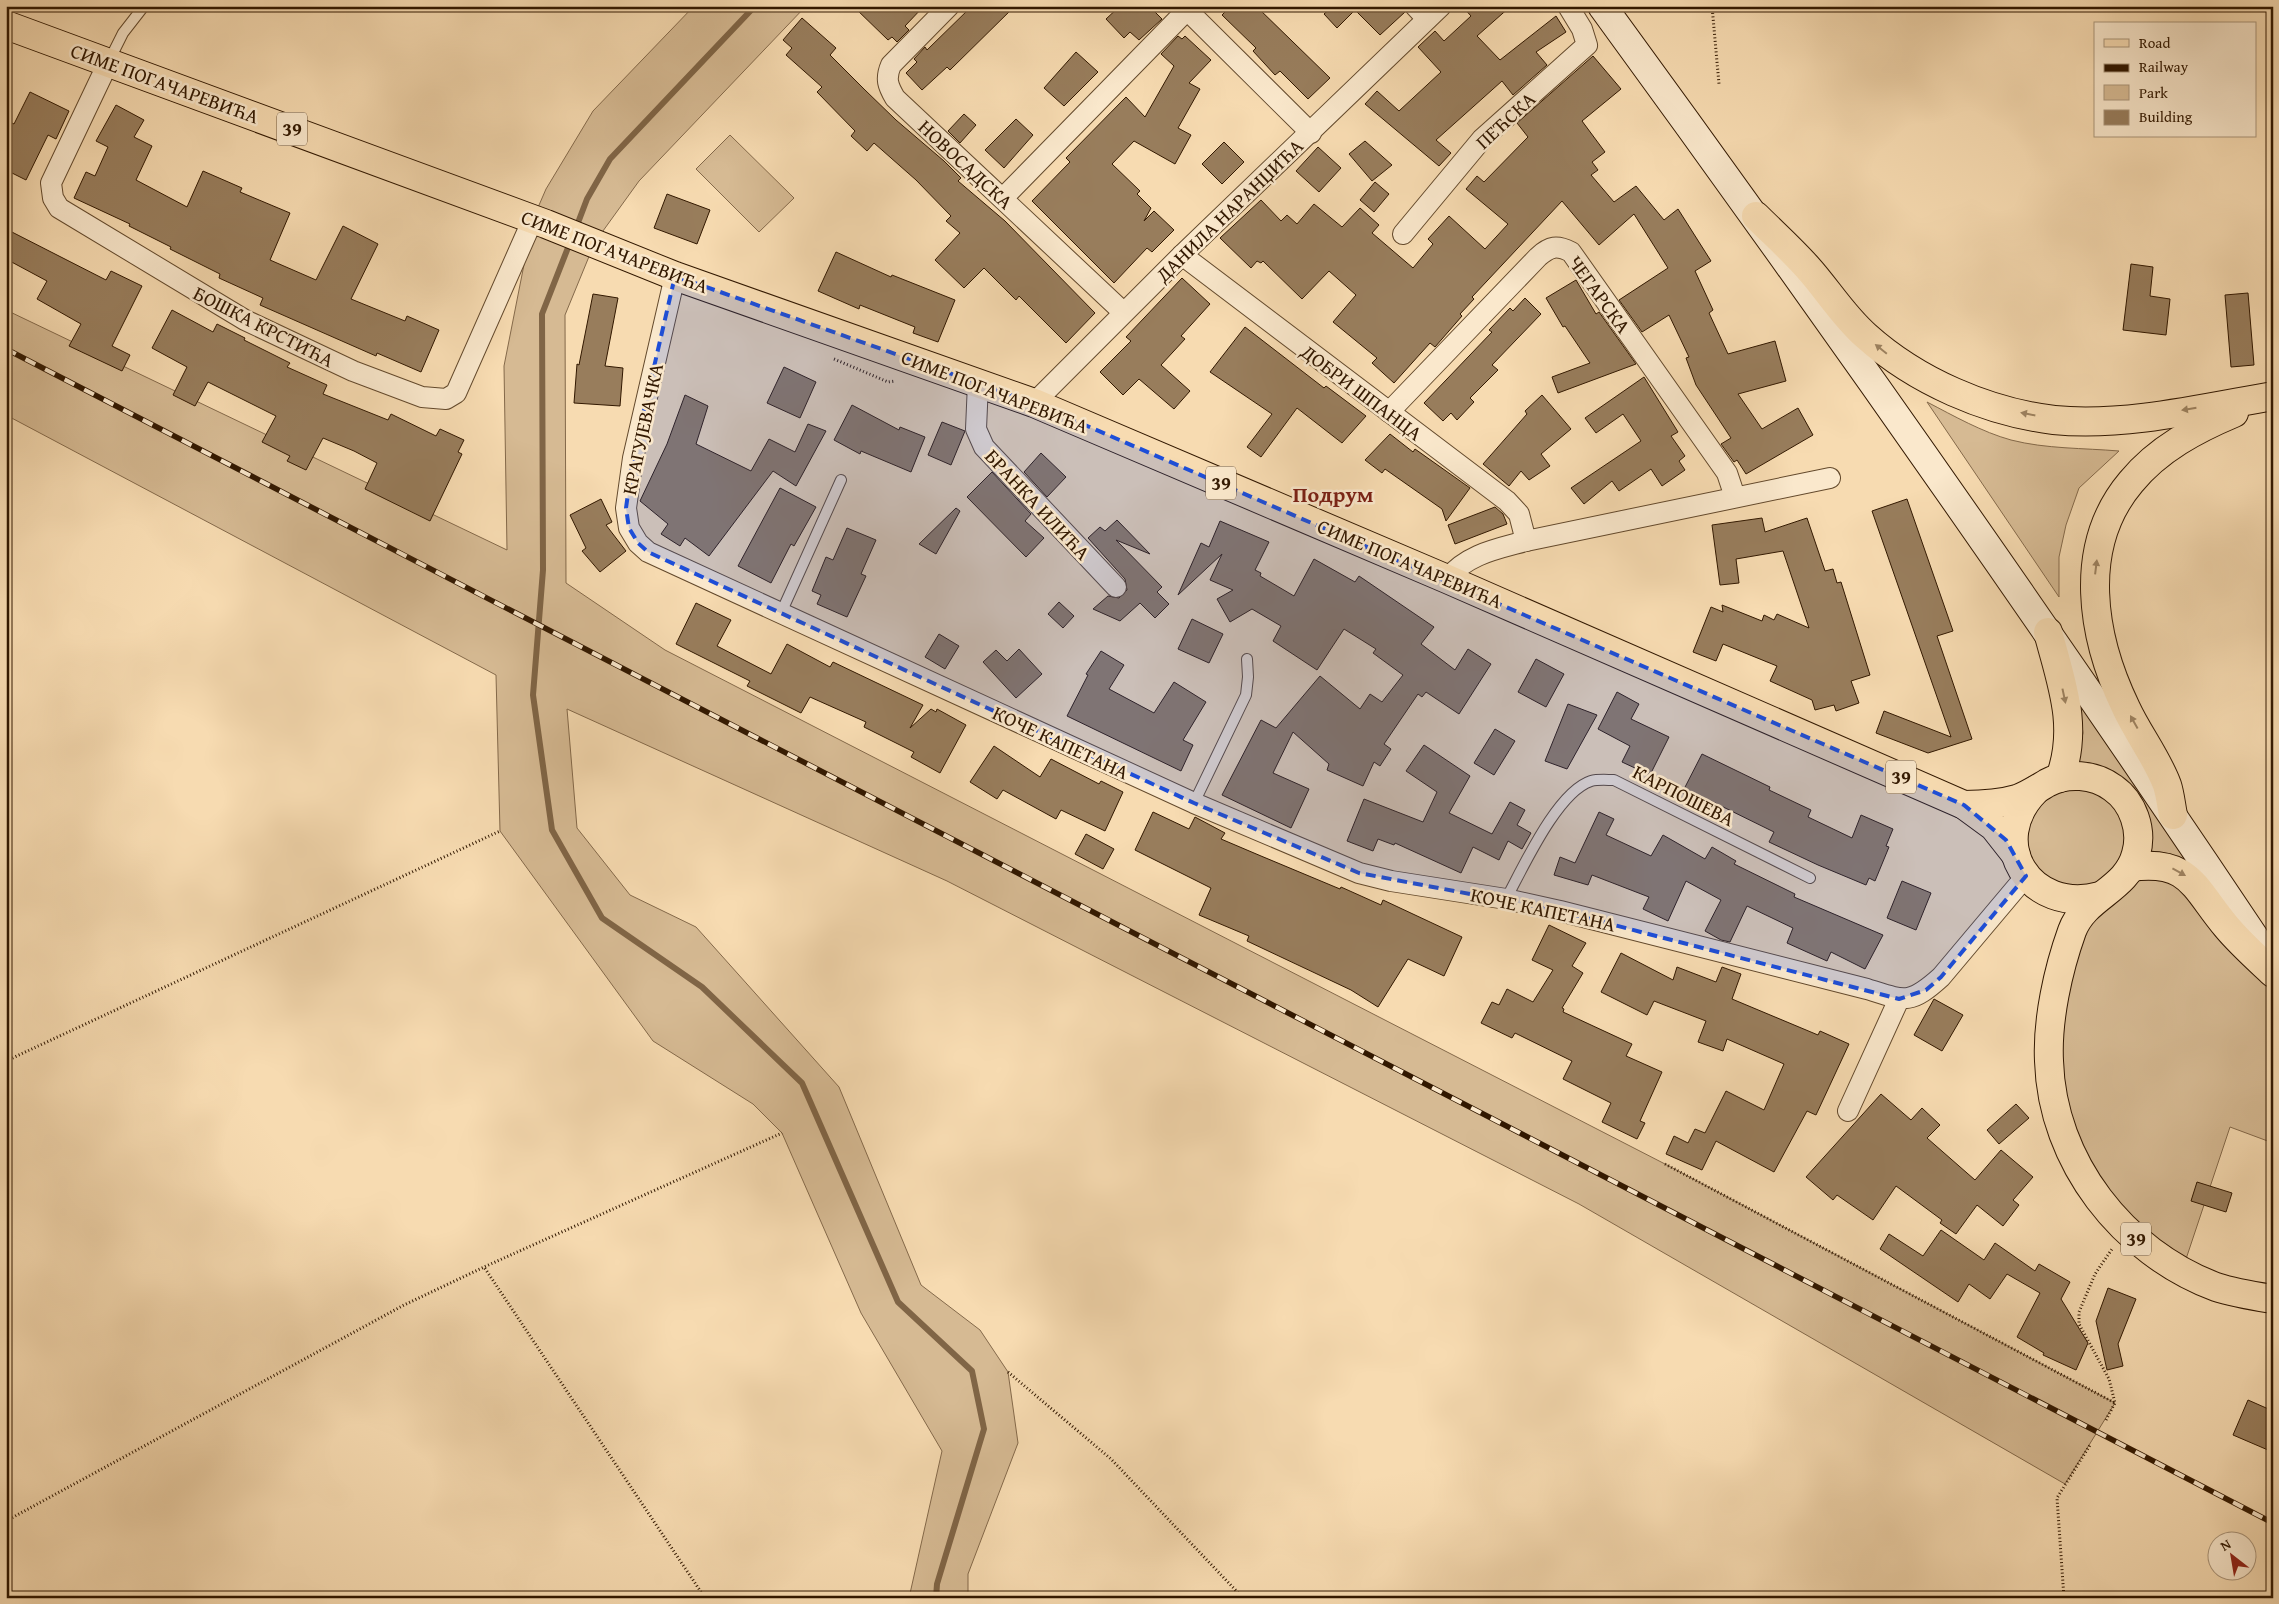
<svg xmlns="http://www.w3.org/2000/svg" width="2279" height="1604" viewBox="0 0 2279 1604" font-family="'Gentium Book Plus',serif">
<rect width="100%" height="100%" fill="#f7dbb1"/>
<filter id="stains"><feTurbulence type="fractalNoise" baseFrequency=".004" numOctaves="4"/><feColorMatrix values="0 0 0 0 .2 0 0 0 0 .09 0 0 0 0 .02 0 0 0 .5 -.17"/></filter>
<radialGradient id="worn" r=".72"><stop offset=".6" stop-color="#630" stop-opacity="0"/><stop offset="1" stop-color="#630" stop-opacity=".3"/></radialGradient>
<g fill="#d6ba93" stroke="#84694a">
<polygon points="694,6 806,6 639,181 595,242 588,259 565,315 566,583 665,650 1665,1164 2115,1403 2065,1484 1579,1204 947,881 567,709 577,828 630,895 696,927 839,1087 921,1285 980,1330 1008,1372 1018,1443 968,1574 968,1598 909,1598 942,1451 861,1313 782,1133 753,1104 653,1041 500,831 496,675 6,415 6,310 507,550 504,366 533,219 546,189 593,111"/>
<polygon points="730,135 794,198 759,232 696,169"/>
<path d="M1927,402C1954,416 1982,432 2011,440C2046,449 2084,448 2119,451L2079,488L2066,525L2059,557V597Z"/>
<polygon points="2077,692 2202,872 2171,854 2151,851 2149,830 2075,768 2083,733"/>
<circle cx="2076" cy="838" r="50"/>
<polygon points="2163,866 2273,973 2273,1143 2230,1127 2182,1271 2082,1174 2049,1039 2089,905"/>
</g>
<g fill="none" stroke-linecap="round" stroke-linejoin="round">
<g stroke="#806546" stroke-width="6">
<polyline points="576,228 587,199 610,159 755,6"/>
<polyline points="571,240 542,314 543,570 533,695 552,830 602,918 702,987 802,1083 898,1302 972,1371 984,1429 937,1584 936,1598"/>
</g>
</g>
<g fill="#987d5c" stroke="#321800">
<polygon points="853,6 924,6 905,26 909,30 897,42 892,37 888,40"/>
<polygon points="972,6 1015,6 950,70 947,67 922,90 906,73 917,62 914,59 925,47 927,50"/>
<polygon points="1120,6 1149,6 1162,19 1139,40 1130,32 1124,38 1106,19"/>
<polygon points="1231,6 1256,6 1330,78 1308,99 1280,71 1275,75 1253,51 1256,48 1222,15"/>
<polygon points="1333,6 1403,6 1405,12 1380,35 1355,10 1337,28 1324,14"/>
<polygon points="1462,6 1511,6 1477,36 1500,60 1556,16 1566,32 1536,52 1547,65 1513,95 1502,81 1436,140 1451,153 1439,166 1365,104 1377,91 1399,111 1441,72 1418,47 1435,31 1444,41 1471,16"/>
<polygon points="802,18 836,48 830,55 865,90 896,120 944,161 961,178 958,181 1005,221 1095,313 1066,343 1019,296 1016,300 984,268 964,288 935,260 960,233 946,221 951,216 916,180 874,143 867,151 851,136 855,131 817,92 822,87 786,55 792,48 783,40"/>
<polygon points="1178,36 1182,39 1185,36 1211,60 1189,83 1200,89 1178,128 1191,135 1175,164 1134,141 1112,164 1140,191 1137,194 1151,208 1144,221 1154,211 1174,230 1152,252 1147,248 1114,283 1032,201 1070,162 1066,158 1126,97 1145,117 1174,66 1161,54"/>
<polygon points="1076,52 1098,72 1064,106 1044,88"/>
<polygon points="1593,56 1621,89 1582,121 1605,152 1592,162 1598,170 1591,175 1614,202 1636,186 1664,220 1678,209 1711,261 1695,271 1713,310 1709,313 1728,354 1775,341 1786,381 1738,394 1762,429 1798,408 1813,435 1746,474 1737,460 1734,462 1721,444 1731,438 1696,385 1686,358 1689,357 1669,315 1642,332 1619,300 1668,268 1634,214 1599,245 1562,201 1472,297 1474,299 1460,314 1462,316 1435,347 1430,343 1394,383 1372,363 1377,358 1333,322 1356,295 1329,271 1302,299 1263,261 1261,263 1257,261 1251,268 1220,238 1261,200 1281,221 1287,215 1297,224 1314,204 1342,227 1360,208 1379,225 1372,233 1413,268 1433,244 1428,239 1449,216 1485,249 1508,224 1466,189 1477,176 1484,182 1528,137 1517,123"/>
<polygon points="30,92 69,111 56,139 48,135 26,180 6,170 6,120 14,124"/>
<polygon points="116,105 144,120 134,137 152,146 136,180 187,207 203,171 242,188 240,192 290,213 270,260 316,280 343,226 378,244 351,299 405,321 407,316 439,330 421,372 377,353 376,356 260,305 263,298 219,278 220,274 170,249 171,247 129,226 130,224 74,198 86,172 95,176 108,147 96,141"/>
<polygon points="964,114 976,125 960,143 948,131"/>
<polygon points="1016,119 1033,135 1004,168 985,150"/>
<polygon points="1365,141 1392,165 1372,181 1349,154"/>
<polygon points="1224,142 1244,162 1222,184 1202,164"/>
<polygon points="1318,147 1341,168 1319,192 1296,171"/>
<polygon points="1375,182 1389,194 1374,212 1360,200"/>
<polygon points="667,194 710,210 697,244 654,228"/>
<polygon points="6,229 106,280 111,271 142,286 112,346 130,355 122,371 69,346 81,324 37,299 47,281 6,259"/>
<polygon points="836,252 891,277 892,275 955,300 938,342 913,333 915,327 860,305 859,309 818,291"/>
<polygon points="2131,264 2153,267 2150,296 2170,299 2166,335 2123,330"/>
<polygon points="1182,278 1210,304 1181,336 1185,339 1161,365 1190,391 1174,409 1139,379 1123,395 1100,372 1131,341 1126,337"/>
<polygon points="1576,280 1596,314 1599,312 1636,364 1558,393 1552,377 1590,363 1565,326 1563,327 1546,298"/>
<polygon points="2248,293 2254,365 2231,367 2225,295"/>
<polygon points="593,294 618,298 605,366 623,368 620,406 574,403 577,364 579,365"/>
<polygon points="1525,298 1541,314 1492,365 1498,370 1470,398 1474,402 1457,420 1451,413 1443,421 1424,403 1492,332 1489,330 1510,308 1513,311"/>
<polygon points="172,310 213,332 217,324 245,338 244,340 290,363 287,367 327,385 323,394 388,420 391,414 436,436 440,429 464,440 458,452 462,454 430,521 365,489 377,463 354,451 323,438 306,470 287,461 290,456 262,442 276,416 208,382 195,406 173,395 187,367 152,348"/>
<polygon points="1245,327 1324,388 1326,386 1366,416 1342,443 1297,408 1261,457 1247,447 1272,414 1210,372"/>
<polygon points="784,367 816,382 800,418 767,403"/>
<polygon points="1644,377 1678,432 1671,436 1685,456 1679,461 1685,470 1662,486 1651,469 1619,491 1612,481 1584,504 1571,488 1641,441 1623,414 1596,433 1585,418"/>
<polygon points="685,395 708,406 696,444 751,471 769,439 795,452 808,424 826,431 796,486 773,471 709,556 685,538 680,546 661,534 668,524 640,501 667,444"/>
<polygon points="1542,395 1571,429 1541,454 1550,466 1529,480 1521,471 1509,486 1483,464 1527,414 1525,411"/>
<polygon points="852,405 899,430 900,427 925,437 911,472 861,451 860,454 834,440"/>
<polygon points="942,422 965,431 951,465 928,455"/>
<polygon points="1390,434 1413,452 1415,449 1470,488 1446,521 1442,509 1385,469 1382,473 1365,460"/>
<polygon points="1041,453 1066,477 1047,497 1024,472"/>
<polygon points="992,472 1031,514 1025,521 1044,538 1026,557 967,497"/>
<polygon points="780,488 816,507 794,546 791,544 771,583 738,566"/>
<polygon points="601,499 612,522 606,525 626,551 600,572 582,551 586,548 570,515"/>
<polygon points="1907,499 1953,631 1937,636 1972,739 1928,753 1876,733 1884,711 1951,737 1872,511"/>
<polygon points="1495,507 1503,514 1507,524 1455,544 1448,525"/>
<polygon points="956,508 960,511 936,554 919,544"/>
<polygon points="1762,518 1765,532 1807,518 1825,571 1833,569 1837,583 1841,582 1870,675 1851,681 1859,703 1836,711 1834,705 1815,710 1812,700 1770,681 1777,666 1723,644 1716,661 1693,652 1711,607 1723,612 1722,605 1762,621 1764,615 1774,620 1777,614 1809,628 1783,551 1736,559 1739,583 1720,585 1712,525"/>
<polygon points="1117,520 1150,554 1116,540 1162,587 1157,592 1169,604 1155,618 1140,603 1120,621 1093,609 1108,596 1119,598 1127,590 1125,579 1088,538 1100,527 1105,531"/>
<polygon points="1220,521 1269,542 1255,570 1261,573 1260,576 1294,596 1314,559 1355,582 1359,576 1434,627 1421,644 1455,670 1468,649 1491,664 1459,714 1426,692 1422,697 1418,694 1384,744 1391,749 1380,766 1374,762 1363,786 1327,770 1329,764 1293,732 1273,773 1309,789 1291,828 1222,795 1261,720 1276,728 1320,676 1360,709 1370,694 1382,702 1403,675 1373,653 1376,649 1344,629 1317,670 1273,641 1281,626 1252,609 1230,622 1217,599 1233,590 1210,580 1222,554 1178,595 1201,543 1209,547"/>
<polygon points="847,528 876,540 861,574 866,576 847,617 817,604 821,595 812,591 826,557 833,560"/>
<polygon points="1059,602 1074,616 1063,628 1048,614"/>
<polygon points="696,603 731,620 717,646 771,674 787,644 830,667 833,662 923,705 910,728 931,709 936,712 937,709 966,725 940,773 911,757 914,752 864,727 866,722 810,697 801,713 747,686 750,681 676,644"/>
<polygon points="1192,619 1223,634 1209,663 1178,649"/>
<polygon points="939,634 959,646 945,669 925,657"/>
<polygon points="1019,649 1042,674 1016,698 983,662 996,650 1007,661"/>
<polygon points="1101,651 1124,665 1109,689 1154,713 1174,682 1206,702 1183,740 1193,745 1181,771 1067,716 1088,675 1086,674"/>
<polygon points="1536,659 1564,674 1546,707 1518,692"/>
<polygon points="1617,692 1639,704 1631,719 1669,737 1650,775 1622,762 1630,746 1598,729"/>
<polygon points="1568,704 1597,715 1567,769 1545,761"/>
<polygon points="1495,729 1515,741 1494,775 1474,763"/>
<polygon points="1424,745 1470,776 1449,813 1492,834 1510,802 1525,810 1517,825 1531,833 1522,849 1508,841 1499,860 1473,847 1461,873 1395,843 1394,845 1378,839 1373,851 1347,841 1364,799 1423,822 1437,792 1406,771"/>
<polygon points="994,746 1040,777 1051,759 1099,784 1101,781 1123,792 1105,831 1061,810 1056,819 1003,790 997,799 970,782"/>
<polygon points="1702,754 1770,787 1769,790 1811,810 1808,817 1852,838 1861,815 1893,829 1886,846 1889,847 1875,881 1869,878 1866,885 1818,865 1769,842 1774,832 1711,801 1708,806 1682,793"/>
<polygon points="1153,812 1189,829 1195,817 1225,833 1221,839 1261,856 1340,889 1341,887 1381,905 1383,900 1462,937 1444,976 1408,959 1378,1007 1351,990 1247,941 1249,936 1199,915 1211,888 1135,850"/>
<polygon points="1599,812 1614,819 1606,835 1651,856 1663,835 1705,859 1712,847 1736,861 1734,864 1795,894 1794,897 1883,935 1865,969 1831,952 1827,961 1787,943 1793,928 1747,906 1730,942 1721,940 1705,931 1721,900 1686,881 1668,921 1643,909 1649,897 1592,875 1588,885 1554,875 1560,857 1575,863"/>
<polygon points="1086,834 1114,849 1103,869 1075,854"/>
<polygon points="1902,881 1931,893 1916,930 1887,918"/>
<polygon points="1549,925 1586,943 1572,966 1583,973 1562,1008 1564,1009 1563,1012 1632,1044 1626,1056 1662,1072 1640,1121 1645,1123 1637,1139 1602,1122 1611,1103 1563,1079 1572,1061 1515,1033 1512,1038 1481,1023 1492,1002 1499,1005 1507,989 1533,1002 1553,970 1532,960"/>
<polygon points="1621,953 1673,980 1677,967 1716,982 1722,967 1741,974 1732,999 1818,1035 1820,1031 1849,1044 1816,1115 1807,1111 1774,1172 1716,1141 1702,1170 1666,1154 1674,1136 1688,1143 1695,1129 1705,1133 1726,1091 1764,1110 1784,1064 1727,1039 1723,1051 1698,1042 1706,1021 1654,1001 1647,1015 1601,992"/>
<polygon points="1934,999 1963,1015 1942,1051 1914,1035"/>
<polygon points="1881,1094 1911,1120 1922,1108 1940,1125 1927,1138 1975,1180 2001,1150 2033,1177 2013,1200 2019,1205 2003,1226 1977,1205 1956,1234 1940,1223 1942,1220 1896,1186 1873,1220 1837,1195 1833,1200 1806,1177"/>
<polygon points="2016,1104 2029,1118 1999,1144 1987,1130"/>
<polygon points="2197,1182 2232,1193 2226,1212 2191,1201"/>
<polygon points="1941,1230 1984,1260 1995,1243 2035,1271 2039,1264 2070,1282 2061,1299 2088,1343 2076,1370 2043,1355 2044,1353 2017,1337 2040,1293 2007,1274 1990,1299 1969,1284 1958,1302 1880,1249 1889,1234 1923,1256"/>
<polygon points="2108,1288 2136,1299 2118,1344 2123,1366 2107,1370 2096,1321"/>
<polygon points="2248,1400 2273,1411 2273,1438 2268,1450 2233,1435"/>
</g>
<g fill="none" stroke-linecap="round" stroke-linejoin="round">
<g stroke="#63492c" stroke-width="12">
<g id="lane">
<polyline points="109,61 123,33 144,6"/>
<polyline points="781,613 841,480"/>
<polyline points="1194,803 1246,695 1248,677 1247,659"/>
<path d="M1506,899C1523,868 1557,792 1591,781C1598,779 1607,780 1614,780L1810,878"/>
</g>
</g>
<g stroke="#63492c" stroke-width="22">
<g id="street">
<path d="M949,6L891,65C885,79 888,86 895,98L1123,312"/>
<polyline points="1183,6 1311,133"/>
<polyline points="1415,6 1427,19"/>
<polyline points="109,61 51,183 53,198 59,208 245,320 353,371 422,397 446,399 456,393 533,219"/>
<polyline points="1003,198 1187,10"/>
<polyline points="1403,234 1482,139 1587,45 1582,29 1568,6"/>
<polyline points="1182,255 1507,501 1519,514 1526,541 1830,478"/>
<path d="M675,276L633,458L626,508L629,528L638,543L648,552L1194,803L1359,873L1391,881L1506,899L1560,911L1867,989C1905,1001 1910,1005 1941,977L2026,876"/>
<polyline points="978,383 976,429 984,447 1116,587"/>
<polyline points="1034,403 1182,255 1441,6"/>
<path d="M1389,412L1538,257C1550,246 1557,245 1571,252L1727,473L1735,497"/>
<path d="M1447,579C1467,554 1497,549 1526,541"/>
<polyline points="1848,1111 1899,999"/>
</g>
</g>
<g stroke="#321800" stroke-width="30">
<path id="secondary" d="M1602,6C1832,321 2056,640 2273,965"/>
</g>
<g stroke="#321800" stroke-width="30">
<g id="primary">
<polyline points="6,25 546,224 675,276 1034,403 1447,579 1964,805 1994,827 2016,855"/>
<path d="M1756,216C1773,233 1791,249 1807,267C1827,289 1843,316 1866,336C1916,381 1987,412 2054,420C2124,427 2204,408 2273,396"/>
<path d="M2048,632C2061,682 2079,726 2060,778"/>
<path d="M2036,790C1984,842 2030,915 2100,896"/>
<path d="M1964,805C1983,805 2000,804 2017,799C2028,795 2037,789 2047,783C2067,772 2094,774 2113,788C2133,802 2143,830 2136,854C2127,890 2085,896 2072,931C2058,970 2047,1020 2049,1061C2052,1162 2123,1252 2216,1287C2234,1293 2254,1296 2273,1299"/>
<path d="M2173,815C2171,805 2170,794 2167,785C2157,758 2138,734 2126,708C2092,638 2076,547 2131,482C2158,449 2196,429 2234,413"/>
<path d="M2131,867C2190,859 2194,888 2226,926C2240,943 2257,958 2273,973"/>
</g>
</g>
<g stroke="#321800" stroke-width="3" stroke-dasharray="1 2.5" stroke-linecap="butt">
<polyline points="1712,6 1719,84"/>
<polyline points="834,359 888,382 895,381"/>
<polyline points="6,1061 500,831"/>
<polyline points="1665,1164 2115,1403 2109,1379 2079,1324 2079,1312 2095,1274 2112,1249"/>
<polyline points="1008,1372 1111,1459 1243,1598"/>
<polyline points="2106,1420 2115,1403"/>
<polyline points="6,1521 404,1305 484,1267"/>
<polyline points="705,1598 484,1267 782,1133"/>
<polyline points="2064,1598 2057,1498 2090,1445"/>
</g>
<use href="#lane" stroke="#fae8cc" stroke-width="10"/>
<use href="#street" stroke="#fae8cc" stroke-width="20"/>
<use href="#secondary" stroke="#fae8cc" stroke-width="28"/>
<use href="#primary" stroke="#f7dbb1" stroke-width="28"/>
<g stroke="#321800" stroke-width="5.5">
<polyline id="rail" points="6,349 2273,1523"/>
</g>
<use href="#rail" stroke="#fae8cc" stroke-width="4" stroke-dasharray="11" stroke-linecap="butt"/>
</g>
<defs><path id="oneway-solid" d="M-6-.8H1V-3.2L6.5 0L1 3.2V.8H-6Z" transform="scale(1.25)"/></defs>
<g fill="#9e8361">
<use href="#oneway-solid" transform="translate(1881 349) rotate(-141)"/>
<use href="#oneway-solid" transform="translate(2189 409) rotate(171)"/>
<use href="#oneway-solid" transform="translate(2028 414) rotate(-169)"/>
<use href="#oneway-solid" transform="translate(2096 567) rotate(-83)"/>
<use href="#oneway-solid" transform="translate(2064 696) rotate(78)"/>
<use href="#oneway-solid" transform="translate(2134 722) rotate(-119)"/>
<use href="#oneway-solid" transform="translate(2179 872) rotate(29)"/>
</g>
<path fill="#1d4ed8" fill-opacity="0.2" stroke="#1d4ed8" stroke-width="4" stroke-dasharray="10 6" stroke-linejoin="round" d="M675,276L1034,403L1964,805L2006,840L2026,876L1941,977L1926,990L1899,999L1560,911L1359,873L1194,803L648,552L638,543L629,528L626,508L633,458Z"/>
<g text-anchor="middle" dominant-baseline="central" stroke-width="5" stroke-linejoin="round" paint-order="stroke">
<g fill="#fae8cc" stroke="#6e563d" stroke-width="1">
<rect x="277" y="112.5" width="30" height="33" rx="4"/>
<rect x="1206" y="466.5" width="30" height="33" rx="4"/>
<rect x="1886" y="760.5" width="30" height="33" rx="4"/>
<rect x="2121" y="1222.5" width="30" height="33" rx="4"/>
</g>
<g font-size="19" font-weight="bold" fill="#321800">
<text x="292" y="129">39</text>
<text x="1221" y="483">39</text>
<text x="1901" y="777">39</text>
<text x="2136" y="1239">39</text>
</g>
<g font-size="20" fill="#321800" stroke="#fae8cc">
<text transform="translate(165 83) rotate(20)">СИМЕ ПОГАЧАРЕВИЋА</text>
<text transform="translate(1505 120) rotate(-43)">ПЕЋСКА</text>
<text transform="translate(966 164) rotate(43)">НОВОСАДСКА</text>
<text transform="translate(1229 210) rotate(-44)">ДАНИЛА НАРАНЏИЋА</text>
<text transform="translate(615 251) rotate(21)">СИМЕ ПОГАЧАРЕВИЋА</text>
<text transform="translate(1600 294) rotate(54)">ЧЕГАРСКА</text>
<text transform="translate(264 326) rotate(27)">БОШКА КРСТИЋА</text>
<text transform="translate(995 391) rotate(21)">СИМЕ ПОГАЧАРЕВИЋА</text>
<text transform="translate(1362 392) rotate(37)">ДОБРИ ШПАНЦА</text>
<text transform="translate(642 429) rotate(-78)">КРАГУЈЕВАЧКА</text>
<text transform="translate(1038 504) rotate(47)">БРАНКА ИЛИЋА</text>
<text transform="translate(1410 563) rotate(23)">СИМЕ ПОГАЧАРЕВИЋА</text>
<text transform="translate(1061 742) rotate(25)">КОЧЕ КАПЕТАНА</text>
<text transform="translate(1684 795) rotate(27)">КАРПОШЕВА</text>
<text transform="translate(1543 909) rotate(12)">КОЧЕ КАПЕТАНА</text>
</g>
<g font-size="22" font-weight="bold" fill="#7a1f14" stroke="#fae8cc">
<text x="1333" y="494">Подрум</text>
</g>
</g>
<rect width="2279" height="1604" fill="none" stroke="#f7dbb1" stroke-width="25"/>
<rect x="8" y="8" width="2264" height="1589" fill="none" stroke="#321800" stroke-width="2.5"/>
<rect x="12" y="12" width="2254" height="1579" fill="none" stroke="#321800"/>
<rect x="2094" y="22" width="162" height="115" fill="#fae8cc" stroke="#aa957a"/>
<rect x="2104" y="39" width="25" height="8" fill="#f7dbb1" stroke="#aa957a"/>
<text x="2139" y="48" font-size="15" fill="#321800">Road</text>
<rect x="2104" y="64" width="25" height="8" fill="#321800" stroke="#aa957a"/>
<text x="2139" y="72" font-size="15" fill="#321800">Railway</text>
<rect x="2104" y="85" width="25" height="15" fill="#d6ba93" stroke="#aa957a"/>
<text x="2139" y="98" font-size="15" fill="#321800">Park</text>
<rect x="2104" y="110" width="25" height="15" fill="#987d5c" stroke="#aa957a"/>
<text x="2139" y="122" font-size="15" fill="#321800">Building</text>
<g transform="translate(2232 1556) rotate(329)"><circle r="24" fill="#fae8cc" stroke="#aa957a"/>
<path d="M0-4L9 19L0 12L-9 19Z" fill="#8f2418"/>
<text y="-8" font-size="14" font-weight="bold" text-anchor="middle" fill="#321800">N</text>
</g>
<rect width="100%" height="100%" filter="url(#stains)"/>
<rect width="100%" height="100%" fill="url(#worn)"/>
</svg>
